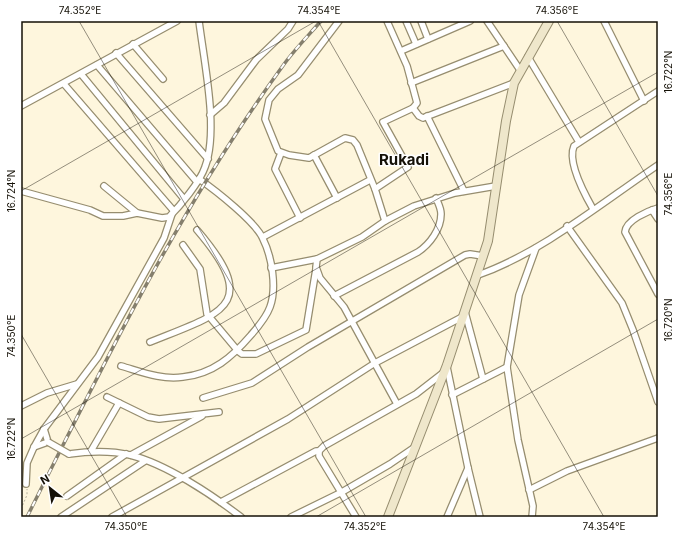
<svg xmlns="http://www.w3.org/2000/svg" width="679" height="538" viewBox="0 0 679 538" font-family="Inter,sans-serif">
<rect width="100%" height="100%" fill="#fef6dd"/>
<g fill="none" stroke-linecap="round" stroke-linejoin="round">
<g stroke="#968d6f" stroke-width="8">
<g id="street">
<polyline points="339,21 298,75 278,89 269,100 265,119 278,151 289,155 309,158 345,138 353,140 357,145 375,189"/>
<polyline points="406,21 416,44"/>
<polyline points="421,21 428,39"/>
<polyline points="487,21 520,70"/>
<polyline points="604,21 644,101"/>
<polyline points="133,44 163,79"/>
<polyline points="401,51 470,21"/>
<polyline points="116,53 208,159"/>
<polyline points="528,57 579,142"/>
<polyline points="97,65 197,182"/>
<polyline points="81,74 184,199"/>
<polyline points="411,83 504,46"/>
<polyline points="64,84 173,210"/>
<polyline points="21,106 177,21"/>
<polyline points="413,108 419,116 423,118 514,83"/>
<polyline points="210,115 224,103 256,60 288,29 293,21"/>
<polyline points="427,116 464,191"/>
<polyline points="281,153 275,169 300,218"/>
<polyline points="314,155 337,198"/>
<polyline points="104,186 137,213"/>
<path d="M21,191L90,210L103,216H123L137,213L162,218L169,217C180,206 200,182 205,167C219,130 204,62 199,21"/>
<path d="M658,208C648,211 626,220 625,232L658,294"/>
<path d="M593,209C585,195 567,162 574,146L658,91"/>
<polyline points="652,210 658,219"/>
<polyline points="385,221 375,189 408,167 383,122 413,108 417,103 407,66 387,21"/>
<polyline points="567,226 622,303 633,330 658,402"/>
<polyline points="263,237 370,180"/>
<polyline points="183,245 200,269 207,314 238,351 242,354 256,354 306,330 316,269"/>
<polyline points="271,268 317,259"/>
<path d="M478,275C541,253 603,202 658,165"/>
<path d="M334,296L418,252C430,244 441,229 441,214C441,208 438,203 436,198"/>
<polyline points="465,312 483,379"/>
<path d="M150,342C222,313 262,306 197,230"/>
<path d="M121,366C142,372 161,380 183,377C213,374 232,357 251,335C258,327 266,318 270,307C277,288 272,257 263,239C256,222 215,190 199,179"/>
<polyline points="447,367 468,468 480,517"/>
<polyline points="452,395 507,367"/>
<polyline points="107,397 148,417 159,419 219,412"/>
<polyline points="203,398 252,383 308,347 465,255 470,254 483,256"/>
<polyline points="397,404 344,307 320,278 316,267 317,259 362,237 385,221 414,206 455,193 496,186"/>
<polyline points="21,406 47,393 77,384"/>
<polyline points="34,447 48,442 44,429"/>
<polyline points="91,451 119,403"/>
<polyline points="319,451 319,456 356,517"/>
<path d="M69,454C90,451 109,450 130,455C166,464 211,494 241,517"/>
<polyline points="131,455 202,416"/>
<polyline points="26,484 27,463 34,447 44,429 98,357 164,238 172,214"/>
<polyline points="529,490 567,471 658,438"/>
<polyline points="67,496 126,454"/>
<polyline points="221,502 316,451 319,451 324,446 416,394 443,373"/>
<polyline points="61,517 145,461"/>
<polyline points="112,517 288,419 375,363 464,316"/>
<polyline points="291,517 342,492 390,464 415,447"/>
<polyline points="447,517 468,468"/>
<polyline points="532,517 533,506 518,440 507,367 519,295 536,248"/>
</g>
</g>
<g stroke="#968d6f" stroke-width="10">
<polyline id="secondary" points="388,517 447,365 488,241 506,121 514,83 549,21"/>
</g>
<polyline stroke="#b5ae9a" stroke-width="1" stroke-dasharray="2 2" stroke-linecap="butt" points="21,509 27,495 27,489"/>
<use href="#street" stroke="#fff" stroke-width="5.5"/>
<use href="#secondary" stroke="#efe7cb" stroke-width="8"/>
<g stroke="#857f6d" stroke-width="3.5">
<path id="rail" d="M27,517C104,363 180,207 282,67C293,51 308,36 321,21"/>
</g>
<use href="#rail" stroke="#fff" stroke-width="2" stroke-dasharray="6" stroke-linecap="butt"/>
<g stroke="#968d6f" stroke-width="8" stroke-linecap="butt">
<polyline id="street-bridge" points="48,442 69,454"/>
</g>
<use href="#street-bridge" stroke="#fff" stroke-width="5.5"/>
</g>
<path fill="none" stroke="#141006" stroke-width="1" stroke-opacity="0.45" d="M79,21L366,517M318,21L604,517M557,21L658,196M21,191L316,21M21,334L127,517M21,439L658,72M316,517L658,319"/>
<g text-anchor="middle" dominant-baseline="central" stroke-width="3" stroke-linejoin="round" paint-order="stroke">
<g font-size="15" font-weight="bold" fill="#141006" stroke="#fff">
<text x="404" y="159">Rukadi</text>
</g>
</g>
<rect width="679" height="538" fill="none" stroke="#ffffff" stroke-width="44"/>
<g transform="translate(50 488) rotate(330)" stroke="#ffffff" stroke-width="3" paint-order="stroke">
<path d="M0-3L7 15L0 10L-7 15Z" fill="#141006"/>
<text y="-6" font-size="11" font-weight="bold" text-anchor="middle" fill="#141006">N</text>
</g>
<rect x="22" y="22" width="635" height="494" fill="none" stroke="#141006" stroke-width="1.5"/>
<g font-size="10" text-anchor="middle" fill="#141006">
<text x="80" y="14">74.352°E</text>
<text x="319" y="14">74.354°E</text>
<text x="557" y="14">74.356°E</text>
<text transform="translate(668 72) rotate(-90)" y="4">16.722°N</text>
<text transform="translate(11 191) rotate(-90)" y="4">16.724°N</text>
<text transform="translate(668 194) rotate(-90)" y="4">74.356°E</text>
<text transform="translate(668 320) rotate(-90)" y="4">16.720°N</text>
<text transform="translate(11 336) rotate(-90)" y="4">74.350°E</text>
<text transform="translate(11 439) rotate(-90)" y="4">16.722°N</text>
<text x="126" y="530">74.350°E</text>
<text x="365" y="530">74.352°E</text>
<text x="604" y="530">74.354°E</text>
</g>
</svg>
